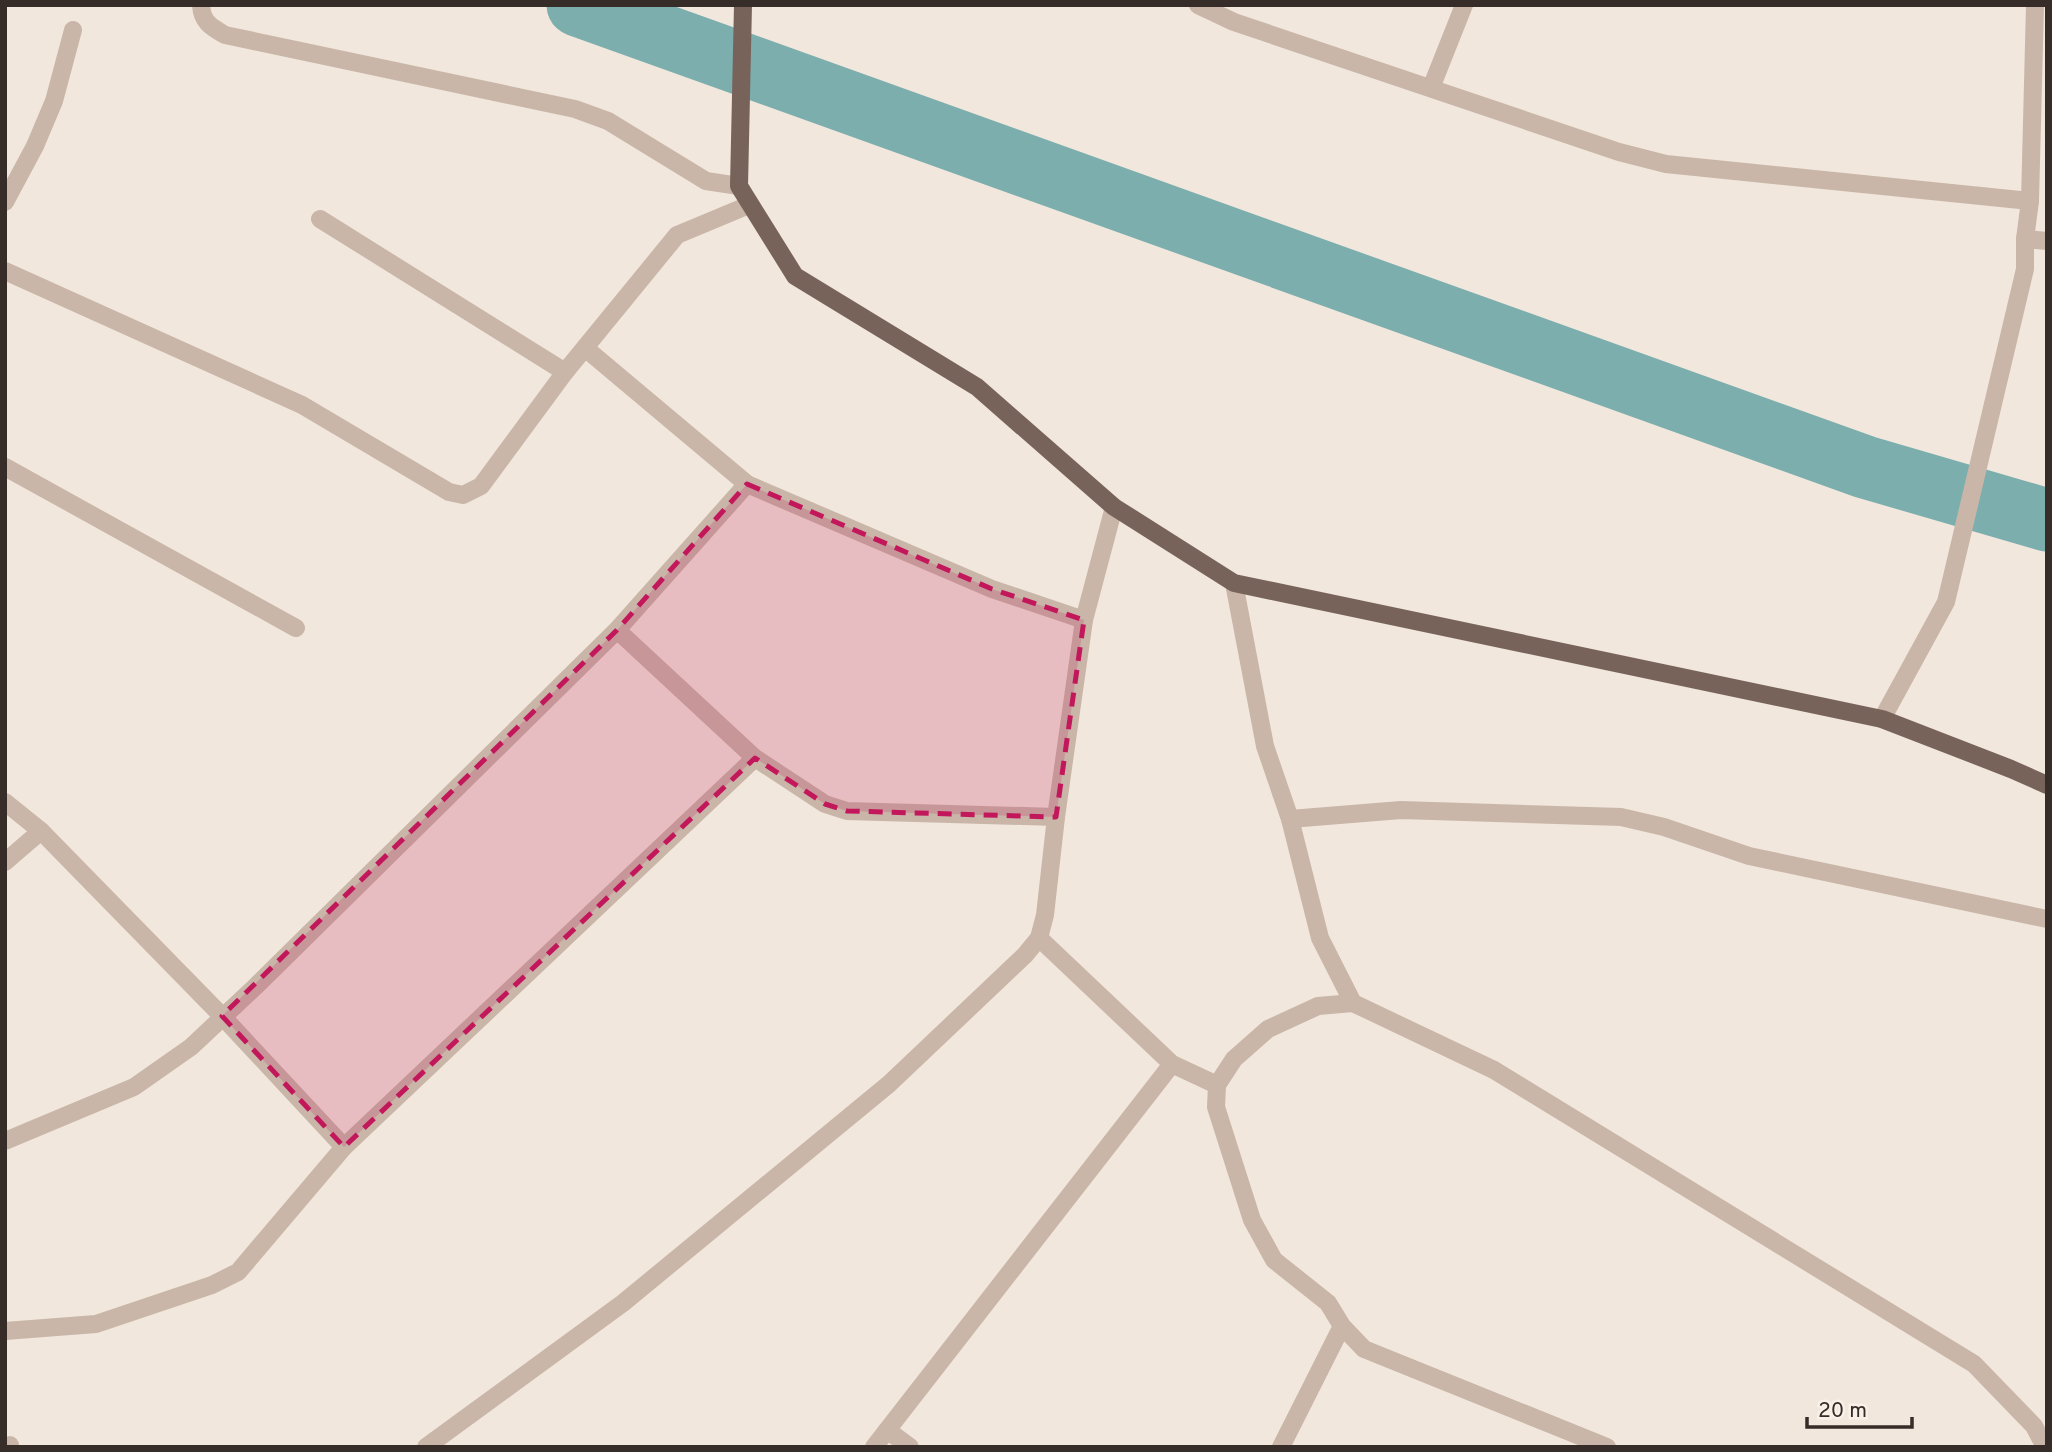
<svg xmlns="http://www.w3.org/2000/svg" width="2052" height="1452" viewBox="0 0 2052 1452" font-family="Overpass,sans-serif">
<rect width="100%" height="100%" fill="#f1e7dc"/>
<g fill="none" stroke-linecap="round" stroke-linejoin="round">
<polyline stroke="#7caeae" stroke-width="63" points="578,5 1865,467 2047,520"/>
<polyline stroke="#c9b6a8" stroke-width="18" points="320,219 565,372"/>
<g stroke="#c9b6a8" stroke-width="18">
<path d="M201,5C202,22 211,27 225,35L575,109L608,121L706,181L739,186"/>
<polyline points="1198,5 1234,22 1619,152 1666,164 2030,201"/>
<polyline points="1431,88 1464,5"/>
<polyline points="5,202 35,146 54,101 73,30"/>
<polyline points="2025,239 2047,241"/>
<polyline points="5,271 302,405 449,492 463,495 481,486 565,372 677,235 749,205"/>
<polyline points="585,348 747,484 992,589 1084,620"/>
<polyline points="5,467 296,628"/>
<polyline points="1234,583 1265,746 1290,819 1320,938 1353,1003 1494,1070 1974,1364 2034,1426 2045,1447"/>
<polyline points="617,630 755,758 825,804 847,811 1056,817"/>
<polyline points="5,802 41,831 222,1016 344,1147"/>
<polyline points="1290,819 1401,810 1621,817 1664,827 1749,856 2047,919"/>
<polyline points="5,862 41,831"/>
<polyline points="1039,938 1172,1064 1217,1085"/>
<polyline points="1353,1003 1318,1006 1268,1029 1234,1059 1217,1085 1216,1107 1252,1220 1274,1260 1328,1303 1342,1326 1364,1349 1607,1447"/>
<polyline points="5,1141 134,1087 191,1047 256,986 617,630 747,484"/>
<polyline points="5,1331 96,1324 212,1285 238,1272 344,1147 755,758"/>
<polyline points="887,1430 910,1447"/>
<polyline points="8,1447 10,1445"/>
<polyline points="426,1447 623,1303 889,1084 1025,955 1039,938 1045,915 1056,817 1084,620 1114,507"/>
<polyline points="874,1447 1172,1064"/>
<polyline points="1281,1447 1342,1326"/>
</g>
<polyline stroke="#c9b6a8" stroke-width="18" points="1882,719 1946,602 2025,269 2025,239 2030,201 2035,5"/>
<polyline stroke="#78635a" stroke-width="18" points="743,5 739,186 795,276 977,387 1114,507 1234,583 1882,719 2011,769 2047,785"/>
</g>
<path fill="#c2185b" fill-opacity="0.2" stroke="#c2185b" stroke-width="5" stroke-dasharray="14 9" stroke-linejoin="round" d="M747,484L992,589L1084,620L1056,817L847,811L825,804L755,758L344,1147L222,1016L617,630Z"/>
<rect width="2052" height="1452" fill="none" stroke="#362c28" stroke-width="14"/>
<path d="M1807 1417v10h105v-10" fill="none" stroke="#362c28" stroke-width="3.5"/>
<text x="1818" y="1417" font-size="21" fill="#362c28" stroke="#f9f1e8" stroke-width="5" paint-order="stroke">20 m</text>
</svg>
